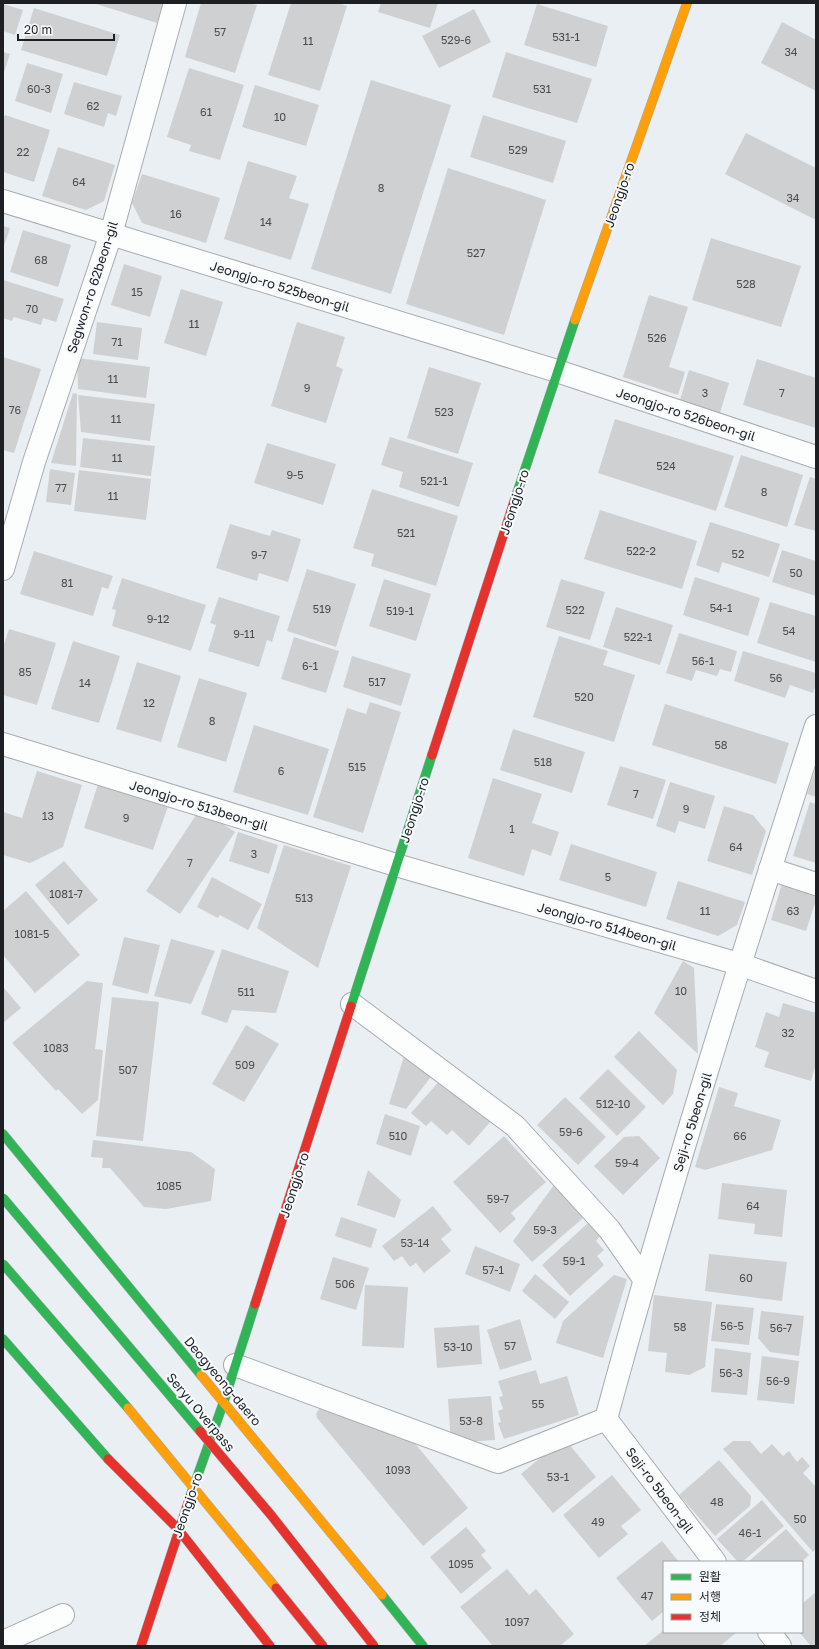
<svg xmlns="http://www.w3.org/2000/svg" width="819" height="1649" viewBox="0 0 819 1649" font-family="'Golos Text','Noto Sans KR',sans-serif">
<rect width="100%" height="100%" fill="#eaeff4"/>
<g fill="#cfd0d1">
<polygon points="93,3 164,3 157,23"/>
<polygon points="201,3 250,3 257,5 235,73 185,57"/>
<polygon points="291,3 339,3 347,6 320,91 268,75"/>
<polygon points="381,3 438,3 430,28 378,12"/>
<polygon points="3,4 23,10 15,35 3,31"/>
<polygon points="537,4 608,26 596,67 524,45"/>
<polygon points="34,8 120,35 107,76 21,50"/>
<polygon points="474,9 491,42 439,68 422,36"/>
<polygon points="782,22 816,40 816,91 761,63"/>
<polygon points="3,52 10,54 3,75"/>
<polygon points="506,52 592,79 577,123 492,97"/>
<polygon points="27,63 63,74 51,113 15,101"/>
<polygon points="189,68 244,85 220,160 189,151 191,145 167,137"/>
<polygon points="371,80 451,105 391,294 311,269"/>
<polygon points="74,82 122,96 116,116 108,113 104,127 64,114"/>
<polygon points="255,85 319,105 306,146 242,127"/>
<polygon points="5,115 50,130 34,182 3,172 3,120"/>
<polygon points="483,115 566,141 553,183 470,157"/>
<polygon points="746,133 816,168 816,220 725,174"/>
<polygon points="58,147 115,165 104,201 86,210 42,196"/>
<polygon points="248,161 297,176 289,198 309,204 291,260 224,239"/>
<polygon points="448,168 546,200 504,335 406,304"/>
<polygon points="142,174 220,198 206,243 142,223 132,203"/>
<polygon points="3,226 10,228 3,249"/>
<polygon points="23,230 71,245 58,287 10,272"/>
<polygon points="711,238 801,266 781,327 692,300"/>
<polygon points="124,264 162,276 150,317 111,305"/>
<polygon points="3,280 64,299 56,322 43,318 41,325 14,317 12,321 3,318"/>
<polygon points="181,289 223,302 206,356 164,343"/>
<polygon points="649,295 688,307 669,367 685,372 678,395 623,377"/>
<polygon points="97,322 142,328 138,360 93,354"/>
<polygon points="297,322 345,337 336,366 343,369 326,423 271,406"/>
<polygon points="3,357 41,369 14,453 3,450"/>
<polygon points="77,358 150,367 146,398 78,389"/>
<polygon points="757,359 816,378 816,428 743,405"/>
<polygon points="429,367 481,383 458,454 407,438"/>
<polygon points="689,370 729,383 720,413 680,400"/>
<polygon points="73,393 77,394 76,466 51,463"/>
<polygon points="78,395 155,404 150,441 81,432"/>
<polygon points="615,419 734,456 716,511 598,473"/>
<polygon points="390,437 473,463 459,507 399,487 403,472 381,465"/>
<polygon points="83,438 155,446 151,476 80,467"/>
<polygon points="267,443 336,464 323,505 254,483"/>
<polygon points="741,455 803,475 787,527 724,507"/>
<polygon points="50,469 75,473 71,505 46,502"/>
<polygon points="79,470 151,479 146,520 74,511"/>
<polygon points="810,477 816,479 816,531 794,525"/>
<polygon points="372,489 458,516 436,586 371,566 374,554 353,548"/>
<polygon points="600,510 697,541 682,589 584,559"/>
<polygon points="710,522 780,544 769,577 722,562 719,573 696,565"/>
<polygon points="230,524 270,536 272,530 301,539 288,582 259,573 257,581 216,568"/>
<polygon points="782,550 816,561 816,596 772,582"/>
<polygon points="34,551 113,576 108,589 102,587 93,616 20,594"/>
<polygon points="307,569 356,584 336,647 287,631"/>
<polygon points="695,577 760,598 748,636 683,615"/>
<polygon points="122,578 206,605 191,651 112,626 116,610 112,609"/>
<polygon points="384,579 431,594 416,641 369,626"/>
<polygon points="561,579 605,592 590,640 546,627"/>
<polygon points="219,597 280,616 272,642 267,640 259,667 208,651 216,625 210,623"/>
<polygon points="770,602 816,616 816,662 757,643"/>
<polygon points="616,607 673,625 660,665 603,647"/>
<polygon points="9,629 56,643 37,705 3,695 3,648"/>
<polygon points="679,633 737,651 731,672 720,669 717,676 696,670 692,681 666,673"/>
<polygon points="559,636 608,651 603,665 635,675 614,742 533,717"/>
<polygon points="294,637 339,651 326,693 281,679"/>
<polygon points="73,641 120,656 99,723 51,709"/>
<polygon points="743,651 816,673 816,684 813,693 790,685 785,698 734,681"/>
<polygon points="352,656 411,674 401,706 343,687"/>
<polygon points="137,662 181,676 161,742 116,729"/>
<polygon points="199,678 247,693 226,762 177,747"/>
<polygon points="370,702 401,712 363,833 313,817 347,708 366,714"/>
<polygon points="665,704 789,743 776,784 652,745"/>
<polygon points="254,725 329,749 308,815 233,792"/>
<polygon points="513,729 585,752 572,793 500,770"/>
<polygon points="620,766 666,780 653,819 607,805"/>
<polygon points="816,767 816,797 807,794"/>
<polygon points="37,771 82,785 63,847 30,863 3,855 3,812 22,818"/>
<polygon points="493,778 542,794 532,823 559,832 551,856 532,849 524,876 468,858"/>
<polygon points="670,782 715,796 705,829 679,821 675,833 656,826"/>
<polygon points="98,784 168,806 153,850 84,828"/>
<polygon points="810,802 816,804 816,863 793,856"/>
<polygon points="724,806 753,815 766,831 752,875 707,861"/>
<polygon points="200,809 235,832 180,914 146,891"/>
<polygon points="238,832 278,845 269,874 229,861"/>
<polygon points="571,844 657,872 646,907 559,880"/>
<polygon points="284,845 351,866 318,968 257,928"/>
<polygon points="64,861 98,900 68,925 35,885"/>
<polygon points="212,877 262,904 248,930 220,915 218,918 197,907"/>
<polygon points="784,877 816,887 816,900 806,931 771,920"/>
<polygon points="678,881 745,902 737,925 718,936 666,919"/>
<polygon points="26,891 80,955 35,993 3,955 3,911"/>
<polygon points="124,937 160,945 148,994 112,985"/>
<polygon points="171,939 215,951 191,1004 154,996"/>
<polygon points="222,949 289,971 276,1013 232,1010 227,1023 201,1014"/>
<polygon points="683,961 694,968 698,1054 654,1013"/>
<polygon points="87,981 103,983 95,1049 103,1050 98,1100 82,1114 58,1089 56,1091 12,1043"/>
<polygon points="3,987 21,1008 3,1023"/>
<polygon points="112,997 159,1002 143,1141 96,1136"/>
<polygon points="783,1003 816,1013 816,1064 811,1081 764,1067 769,1052 755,1047 766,1012 779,1017"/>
<polygon points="246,1025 279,1044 244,1102 212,1084"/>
<polygon points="639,1031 677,1070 673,1094 663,1105 614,1057"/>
<polygon points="406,1050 434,1073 406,1109 389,1104"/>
<polygon points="608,1069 646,1107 617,1136 579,1098"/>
<polygon points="443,1077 492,1120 469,1146 452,1130 447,1135 431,1121 426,1126 411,1113"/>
<polygon points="719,1087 738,1093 734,1106 781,1120 772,1150 705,1170 695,1167"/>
<polygon points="565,1097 606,1137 578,1165 537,1125"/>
<polygon points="385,1114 420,1126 411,1156 376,1144"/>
<polygon points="504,1136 546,1182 511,1213 516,1219 500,1233 453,1182"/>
<polygon points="639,1136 660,1158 623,1195 594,1166 624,1137"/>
<polygon points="93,1140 191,1152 215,1169 211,1201 166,1209 144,1207 110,1168 102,1168 103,1158 91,1157"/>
<polygon points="368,1170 401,1200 395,1218 357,1205"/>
<polygon points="722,1183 787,1190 782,1237 754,1234 755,1224 718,1219"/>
<polygon points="554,1185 583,1218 532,1262 513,1241"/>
<polygon points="433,1206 452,1230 441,1239 451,1251 424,1273 416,1263 410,1267 402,1256 394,1261 382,1246"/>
<polygon points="341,1217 377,1229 371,1248 335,1236"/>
<polygon points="588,1223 600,1236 596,1241 604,1250 597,1256 604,1265 570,1296 542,1265"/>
<polygon points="475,1246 520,1264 510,1292 465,1274"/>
<polygon points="709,1254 787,1262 782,1301 705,1291"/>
<polygon points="333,1257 369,1268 356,1310 320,1299"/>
<polygon points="535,1274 569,1302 555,1319 522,1291"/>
<polygon points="614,1275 627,1279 603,1358 556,1343 563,1321"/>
<polygon points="365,1285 408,1287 404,1348 362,1346"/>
<polygon points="654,1295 712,1302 705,1367 689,1375 665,1372 667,1353 648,1351"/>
<polygon points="716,1304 754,1308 749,1345 711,1341"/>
<polygon points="761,1311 804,1316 799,1356 770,1352 758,1338"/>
<polygon points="520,1319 532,1360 500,1370 487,1330"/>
<polygon points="479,1325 482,1364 437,1368 434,1328"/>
<polygon points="715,1348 751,1353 747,1395 711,1392"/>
<polygon points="762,1356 799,1361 794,1404 757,1400"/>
<polygon points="536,1370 540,1384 567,1376 579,1415 504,1439 498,1423 501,1422 498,1411 503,1409 499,1397 503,1396 498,1381"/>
<polygon points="491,1396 495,1440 451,1443 448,1399"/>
<polygon points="328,1401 404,1430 468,1508 423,1546 317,1418 316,1414 319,1409"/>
<polygon points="564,1438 596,1477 553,1513 521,1474"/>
<polygon points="733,1441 750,1441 761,1454 772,1444 783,1456 789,1451 797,1462 802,1457 810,1466 803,1473 816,1487 816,1549 813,1552 723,1449"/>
<polygon points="719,1460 751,1496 750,1506 715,1536 679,1495"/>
<polygon points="612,1475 641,1510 621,1526 628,1534 599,1558 563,1515"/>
<polygon points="762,1500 784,1526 742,1562 738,1562 717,1539"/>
<polygon points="466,1527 486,1551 481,1555 492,1568 461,1594 430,1557"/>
<polygon points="786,1529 809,1555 801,1562 748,1562"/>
<polygon points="662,1541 679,1562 664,1562 664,1611 652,1621 616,1578"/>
<polygon points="507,1569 529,1595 536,1589 574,1634 560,1646 493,1646 460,1607"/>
<polygon points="816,1592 816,1646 811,1646 799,1632 802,1632 802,1604"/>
<polygon points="664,1630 664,1632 737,1632 720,1646 644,1646"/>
</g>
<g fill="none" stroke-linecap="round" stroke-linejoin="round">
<g stroke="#a9acb0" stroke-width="24">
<g id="street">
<polyline points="3,201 557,371 816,457"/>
<polyline points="3,569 34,462 111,234 175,3"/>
<polyline points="3,744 396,865 739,964 816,991"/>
<polyline points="770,869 816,884"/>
<polyline points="352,1004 515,1126 609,1229 644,1279"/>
<polyline points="235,1365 498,1462 606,1419"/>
<path d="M715,1562L606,1419C669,1186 742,956 816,726"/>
<polyline points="769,1632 780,1646"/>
<polyline points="3,1642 63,1615"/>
</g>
</g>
<g stroke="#a9acb0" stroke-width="10">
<g id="fast">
<polyline points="514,502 575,320"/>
<polyline points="351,1006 432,755"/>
<polyline points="3,1134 201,1375"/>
<polyline points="3,1339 108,1459"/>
<polyline points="190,1497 224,1401 255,1304"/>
<polyline points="382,1595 423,1646"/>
</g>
</g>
<g stroke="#a9acb0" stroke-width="10">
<g id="slow">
<polyline points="575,320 687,3"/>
<polyline points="201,1375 382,1595"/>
</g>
</g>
<g stroke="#a9acb0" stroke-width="10">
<g id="jam">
<polyline points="432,755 514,502"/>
<polyline points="255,1304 351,1006"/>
<polyline points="108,1459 178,1529 270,1646"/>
<polyline points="141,1646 190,1497"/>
</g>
</g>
<use href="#street" stroke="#fcfdfd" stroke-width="22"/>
<use href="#fast" stroke="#30b455" stroke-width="9"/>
<use href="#slow" stroke="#ff9f0a" stroke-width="9"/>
<use href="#jam" stroke="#e5322d" stroke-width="9"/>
<g stroke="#a9acb0" stroke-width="10" stroke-linecap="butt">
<g id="fast-bridge">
<polyline points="3,1198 200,1431"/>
<polyline points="3,1264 128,1408"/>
</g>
</g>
<g stroke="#a9acb0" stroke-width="10" stroke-linecap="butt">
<polyline id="slow-bridge" points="128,1408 276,1588"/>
</g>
<g stroke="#a9acb0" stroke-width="10" stroke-linecap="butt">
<g id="jam-bridge">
<polyline points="200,1431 271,1515 374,1646"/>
<polyline points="276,1588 323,1646"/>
</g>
</g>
<use href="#fast-bridge" stroke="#30b455" stroke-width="9"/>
<use href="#slow-bridge" stroke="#ff9f0a" stroke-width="9"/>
<use href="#jam-bridge" stroke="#e5322d" stroke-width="9"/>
</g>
<g text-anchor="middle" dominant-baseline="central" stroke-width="4" stroke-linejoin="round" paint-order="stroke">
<g font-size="11" fill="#4a4b4e">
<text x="220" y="31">57</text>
<text x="566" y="36">531-1</text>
<text x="456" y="39">529-6</text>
<text x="308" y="40">11</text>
<text x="791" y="51">34</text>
<text x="39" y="88">60-3</text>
<text x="542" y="88">531</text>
<text x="93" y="105">62</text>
<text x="206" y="111">61</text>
<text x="280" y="116">10</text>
<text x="518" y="149">529</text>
<text x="23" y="151">22</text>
<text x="79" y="181">64</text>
<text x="381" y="187">8</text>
<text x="793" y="197">34</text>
<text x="176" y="213">16</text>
<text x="266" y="221">14</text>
<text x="476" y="252">527</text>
<text x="41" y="259">68</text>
<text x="746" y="283">528</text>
<text x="137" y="291">15</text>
<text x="32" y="308">70</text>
<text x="194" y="323">11</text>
<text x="657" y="337">526</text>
<text x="117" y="341">71</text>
<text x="113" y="378">11</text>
<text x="307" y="387">9</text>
<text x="705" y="392">3</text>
<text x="782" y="392">7</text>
<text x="15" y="409">76</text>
<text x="444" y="411">523</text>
<text x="116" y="418">11</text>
<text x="117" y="457">11</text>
<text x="666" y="465">524</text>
<text x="295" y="474">9-5</text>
<text x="434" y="480">521-1</text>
<text x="61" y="487">77</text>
<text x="764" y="491">8</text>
<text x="113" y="495">11</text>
<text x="406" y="532">521</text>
<text x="641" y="550">522-2</text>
<text x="738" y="553">52</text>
<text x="259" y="554">9-7</text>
<text x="796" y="572">50</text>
<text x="67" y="582">81</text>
<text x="721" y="607">54-1</text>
<text x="322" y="608">519</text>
<text x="575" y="609">522</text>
<text x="400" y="610">519-1</text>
<text x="158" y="618">9-12</text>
<text x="789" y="630">54</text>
<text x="244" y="633">9-11</text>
<text x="638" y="636">522-1</text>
<text x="703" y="660">56-1</text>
<text x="310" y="665">6-1</text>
<text x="25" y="671">85</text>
<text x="776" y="677">56</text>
<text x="377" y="681">517</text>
<text x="85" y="682">14</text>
<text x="584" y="696">520</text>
<text x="149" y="702">12</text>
<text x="212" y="720">8</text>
<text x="721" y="744">58</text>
<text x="543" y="761">518</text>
<text x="357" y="766">515</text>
<text x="281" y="770">6</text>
<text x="636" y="793">7</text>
<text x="686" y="808">9</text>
<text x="48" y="815">13</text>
<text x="126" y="817">9</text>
<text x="512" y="828">1</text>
<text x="736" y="846">64</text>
<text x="254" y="853">3</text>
<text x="190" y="862">7</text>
<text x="608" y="876">5</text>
<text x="66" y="893">1081-7</text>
<text x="304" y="897">513</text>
<text x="705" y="910">11</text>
<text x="793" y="910">63</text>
<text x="32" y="933">1081-5</text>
<text x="681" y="990">10</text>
<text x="246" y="991">511</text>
<text x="788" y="1032">32</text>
<text x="56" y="1047">1083</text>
<text x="245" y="1064">509</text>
<text x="128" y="1069">507</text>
<text x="613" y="1103">512-10</text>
<text x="571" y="1131">59-6</text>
<text x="398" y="1135">510</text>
<text x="740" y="1135">66</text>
<text x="627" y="1162">59-4</text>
<text x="169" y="1185">1085</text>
<text x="498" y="1198">59-7</text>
<text x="753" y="1205">64</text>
<text x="545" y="1229">59-3</text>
<text x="415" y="1242">53-14</text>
<text x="574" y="1260">59-1</text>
<text x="493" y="1269">57-1</text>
<text x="746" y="1277">60</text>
<text x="345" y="1283">506</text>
<text x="732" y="1325">56-5</text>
<text x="680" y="1326">58</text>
<text x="781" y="1327">56-7</text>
<text x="510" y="1345">57</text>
<text x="458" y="1346">53-10</text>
<text x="731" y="1372">56-3</text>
<text x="778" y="1380">56-9</text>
<text x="538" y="1403">55</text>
<text x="471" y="1420">53-8</text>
<text x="398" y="1469">1093</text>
<text x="558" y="1476">53-1</text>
<text x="717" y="1501">48</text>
<text x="800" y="1518">50</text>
<text x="598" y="1521">49</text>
<text x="750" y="1532">46-1</text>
<text x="461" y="1563">1095</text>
<text x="647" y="1595">47</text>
<text x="517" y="1621">1097</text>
</g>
<g font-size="13" fill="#1d1f22" stroke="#f8fbfe">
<text transform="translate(619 195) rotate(-71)">Jeongjo-ro</text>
<text transform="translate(280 286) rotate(17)">Jeongjo-ro 525beon-gil</text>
<text transform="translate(92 287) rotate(-72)">Segwon-ro 62beon-gil</text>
<text transform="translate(686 414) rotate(18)">Jeongjo-ro 526beon-gil</text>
<text transform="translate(514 502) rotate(-72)">Jeongjo-ro</text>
<text transform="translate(199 805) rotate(17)">Jeongjo-ro 513beon-gil</text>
<text transform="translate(414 810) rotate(-72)">Jeongjo-ro</text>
<text transform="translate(607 926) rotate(16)">Jeongjo-ro 514beon-gil</text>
<text transform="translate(692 1122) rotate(-73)">Seji-ro 5beon-gil</text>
<text transform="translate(294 1185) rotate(-72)">Jeongjo-ro</text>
<text transform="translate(223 1381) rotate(50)">Deogyeong-daero</text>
<text transform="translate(201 1412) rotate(50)">Seryu Overpass</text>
<text transform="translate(660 1490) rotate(53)">Seji-ro 5beon-gil</text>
<text transform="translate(187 1505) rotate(-71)">Jeongjo-ro</text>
</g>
</g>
<rect width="819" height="1649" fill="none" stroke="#1d1f22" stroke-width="8"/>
<rect x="663" y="1561" width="140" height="72" fill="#f8fbfe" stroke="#a0a3a6"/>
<rect x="671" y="1574" width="20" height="6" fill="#30b455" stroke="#a0a3a6"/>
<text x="699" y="1581" font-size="12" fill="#1d1f22">원활</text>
<rect x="671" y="1594" width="20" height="6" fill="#ff9f0a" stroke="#a0a3a6"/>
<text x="699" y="1601" font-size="12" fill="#1d1f22">서행</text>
<rect x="671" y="1614" width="20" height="6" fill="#e5322d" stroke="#a0a3a6"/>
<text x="699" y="1621" font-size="12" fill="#1d1f22">정체</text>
<path d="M18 34v6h96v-6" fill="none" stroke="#1d1f22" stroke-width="2"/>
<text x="24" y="34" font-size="12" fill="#1d1f22" stroke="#f8fbfe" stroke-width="3" paint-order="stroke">20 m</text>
</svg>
